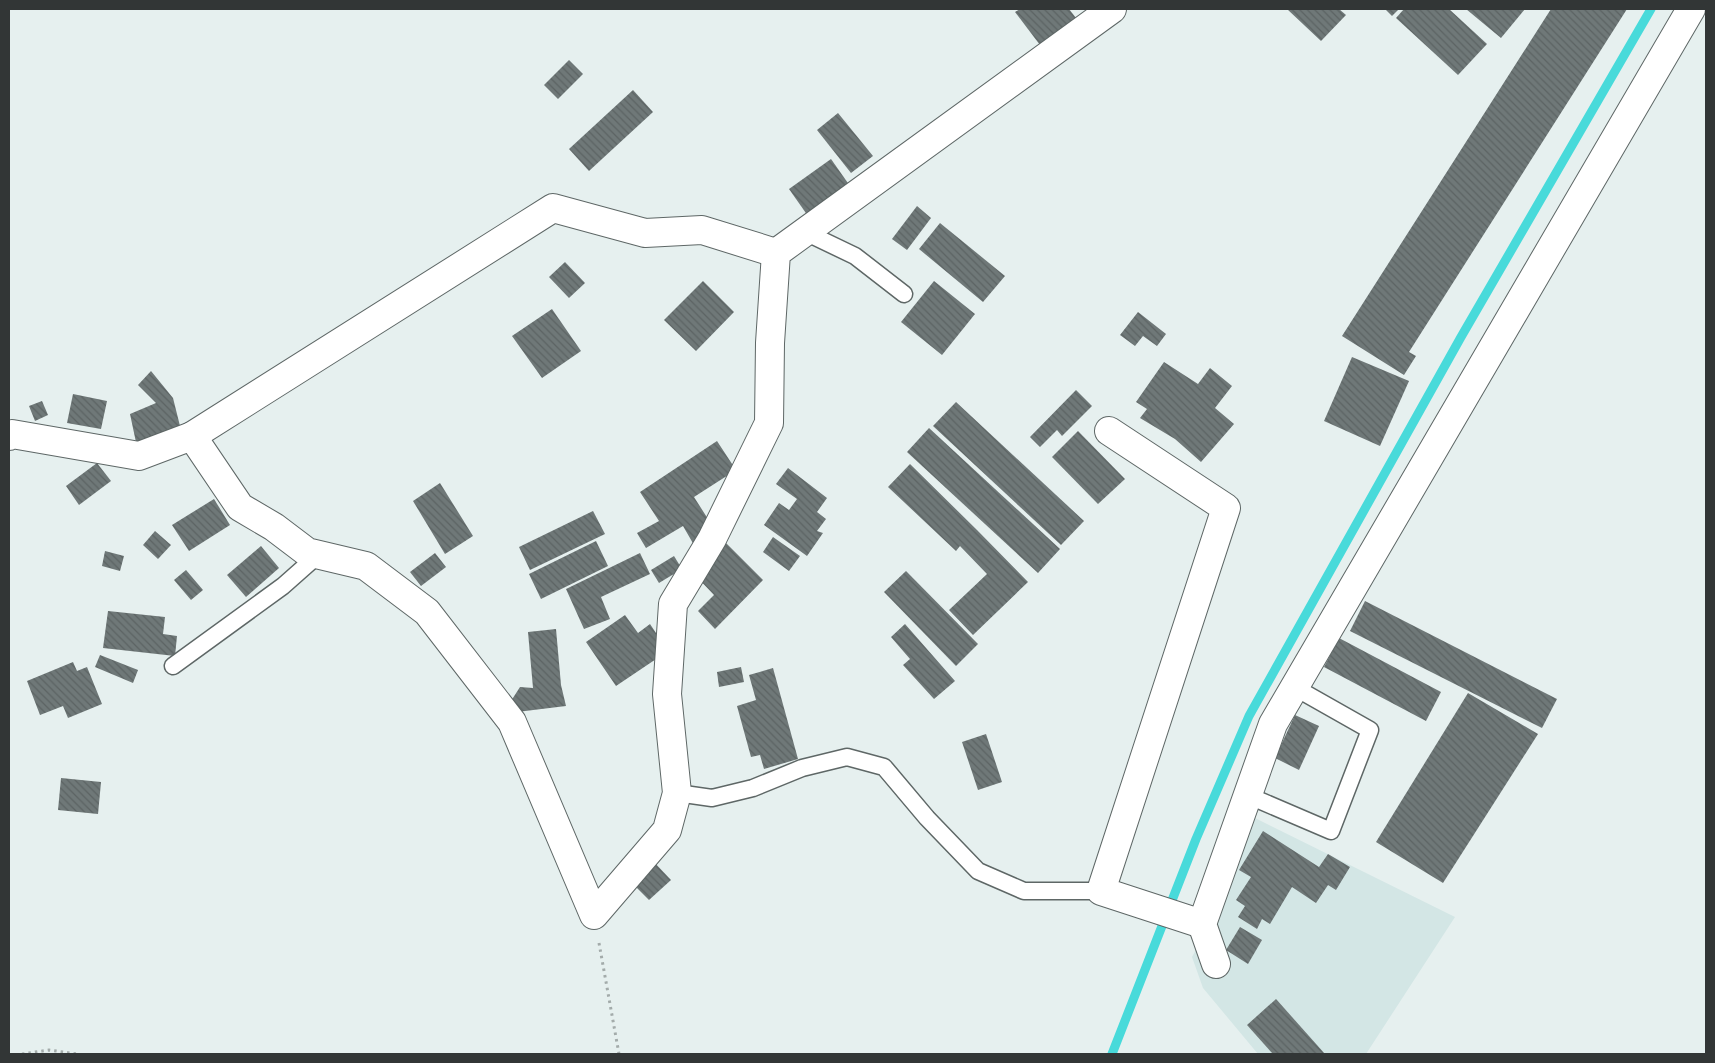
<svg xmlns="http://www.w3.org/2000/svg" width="1715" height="1063" viewBox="0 0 1715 1063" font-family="Lato,sans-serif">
<defs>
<pattern id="building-back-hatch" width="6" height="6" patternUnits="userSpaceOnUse" patternTransform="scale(1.25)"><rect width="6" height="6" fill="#6f7878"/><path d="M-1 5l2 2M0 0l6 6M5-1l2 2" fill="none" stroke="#5c6363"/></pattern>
</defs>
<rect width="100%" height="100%" fill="#e6f0ef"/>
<polygon fill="#d3e6e5" points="1255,818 1455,917 1366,1054 1258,1054 1203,988 1192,957 1216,912"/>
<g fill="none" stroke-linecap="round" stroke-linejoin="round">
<polyline stroke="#48dada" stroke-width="9" points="1112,1054 1196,839 1249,716 1461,337 1651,9"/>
</g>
<g fill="url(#building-back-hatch)">
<polygon points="1020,9 1069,9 1076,18 1040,45 1015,12"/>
<polygon points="1287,9 1339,9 1346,15 1321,41"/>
<polygon points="1385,9 1399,9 1392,16"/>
<polygon points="1404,9 1449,9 1487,44 1458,75 1396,18"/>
<polygon points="1466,9 1525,9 1501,38"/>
<polygon points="1551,9 1627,9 1409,352 1416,356 1404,375 1342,336"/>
<polygon points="569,60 583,74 558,99 544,85"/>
<polygon points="633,90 653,112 589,171 569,149"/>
<polygon points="838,113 873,156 851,173 817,130"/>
<polygon points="831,159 850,186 808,216 789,189"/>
<polygon points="917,206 931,218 907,250 892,239"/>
<polygon points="940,223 1005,276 983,302 919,249"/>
<polygon points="565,262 585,283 569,298 549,277"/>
<polygon points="703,281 734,312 696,351 664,320"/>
<polygon points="934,281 975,314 942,355 901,322"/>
<polygon points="552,309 581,351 542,378 512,336"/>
<polygon points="1138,312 1166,334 1157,346 1143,336 1135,346 1120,335"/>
<polygon points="1352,357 1409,381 1380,446 1324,421"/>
<polygon points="1164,362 1198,384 1210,368 1232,386 1215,408 1234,424 1201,462 1175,439 1140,418 1147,409 1136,402"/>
<polygon points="151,371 173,398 181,430 137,447 130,414 156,403 138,385"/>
<polygon points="1076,390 1092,406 1062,436 1057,430 1040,447 1030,437"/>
<polygon points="73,394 107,401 101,429 67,423"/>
<polygon points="42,401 48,415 35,421 29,406"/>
<polygon points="956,402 1084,521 1061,545 933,426"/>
<polygon points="929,428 1060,549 1038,573 907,452"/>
<polygon points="1078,431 1125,479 1098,504 1052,457"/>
<polygon points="717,441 736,470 694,497 708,519 694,545 683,526 646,548 637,533 659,521 640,492"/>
<polygon points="97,463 111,481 79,505 66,486"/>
<polygon points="910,464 977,530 1028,582 973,635 949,610 987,574 960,546 956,551 888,487"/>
<polygon points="788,468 827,498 817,512 826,519 817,531 823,533 807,556 764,525 779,503 789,510 797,499 776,484"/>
<polygon points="440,483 473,536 445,554 413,501"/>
<polygon points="214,499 230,525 189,551 172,525"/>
<polygon points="593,511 605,534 530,570 519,547"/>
<polygon points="155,531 171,545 158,559 143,545"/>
<polygon points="773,537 800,556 789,571 763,552"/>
<polygon points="596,541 608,566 541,599 529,574"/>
<polygon points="725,542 763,580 715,629 698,611 714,595 694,574"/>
<polygon points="261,546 279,568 246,597 227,575"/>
<polygon points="105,551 124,556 120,571 102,566"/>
<polygon points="435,553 446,567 421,586 410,572"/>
<polygon points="640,553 650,574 601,597 610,619 584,629 566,589"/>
<polygon points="674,556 682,569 659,583 651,570"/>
<polygon points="186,570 203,590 191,600 174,580"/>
<polygon points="906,571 978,644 956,666 884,592"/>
<polygon points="1365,601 1557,699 1542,728 1350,631"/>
<polygon points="108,611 165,617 163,634 177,636 175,656 103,648"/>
<polygon points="625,615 638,633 650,624 668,651 616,686 586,642"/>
<polygon points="905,624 955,681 934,699 903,665 910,659 891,637"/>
<polygon points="556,629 561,685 566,706 517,712 511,701 520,687 533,688 528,632"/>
<polygon points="1339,638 1441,692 1426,721 1324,667"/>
<polygon points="100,655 138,670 133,683 95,667"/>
<polygon points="73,662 77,671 87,667 102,704 68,718 63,706 40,715 27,681"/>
<polygon points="741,667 744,682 719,687 717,672"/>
<polygon points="773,668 798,759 764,769 760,755 751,757 737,706 756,700 749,675"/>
<polygon points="1468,693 1538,734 1443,883 1376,842"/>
<polygon points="1295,715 1319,726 1299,770 1275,758"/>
<polygon points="986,734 1002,782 978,790 962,742"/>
<polygon points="61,778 101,782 98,814 58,810"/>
<polygon points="1263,831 1319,867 1328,854 1350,867 1336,890 1328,885 1316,903 1292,887 1270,924 1262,919 1257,929 1238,917 1245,906 1236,900 1251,877 1239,870"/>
<polygon points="652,860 671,880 649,900 630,881"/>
<polygon points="1240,927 1262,940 1248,964 1226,950"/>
<polygon points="1276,999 1325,1054 1273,1054 1247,1025"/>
</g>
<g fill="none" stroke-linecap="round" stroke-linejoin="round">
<g stroke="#5e6766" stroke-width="19">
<g id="lane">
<polyline points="805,232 855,256 904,294"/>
<polyline points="173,666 283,586 318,555"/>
<polyline points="677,793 712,798 753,788 802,768 847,757 884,767 927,818 978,871 1024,891 1101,891"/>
<polyline points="1247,795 1331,831 1370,730 1294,687"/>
</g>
</g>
<g stroke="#5e6766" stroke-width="30">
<g id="street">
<polyline points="1109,431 1226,508 1101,891 1202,924"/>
<polyline points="9,436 12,434 139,456 192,436 240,507 274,527 307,552 366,566 427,612 512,722 594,915 667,830 677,793 667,694 673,604 712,539 769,423 770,343 776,253 1112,9"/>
<polyline points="192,436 553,208 645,233 702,230 776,253"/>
<polyline points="1216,964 1202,924 1273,724 1691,9"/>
</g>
</g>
<g stroke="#a3abaa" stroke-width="3" stroke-dasharray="2.5 4" stroke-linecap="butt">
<polyline points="599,943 619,1054"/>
<polyline points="22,1054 49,1050 77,1054"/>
</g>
<use href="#lane" stroke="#fff" stroke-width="16"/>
<use href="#street" stroke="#fff" stroke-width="28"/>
</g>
<rect width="1715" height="1063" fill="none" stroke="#323636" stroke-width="20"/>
</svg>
